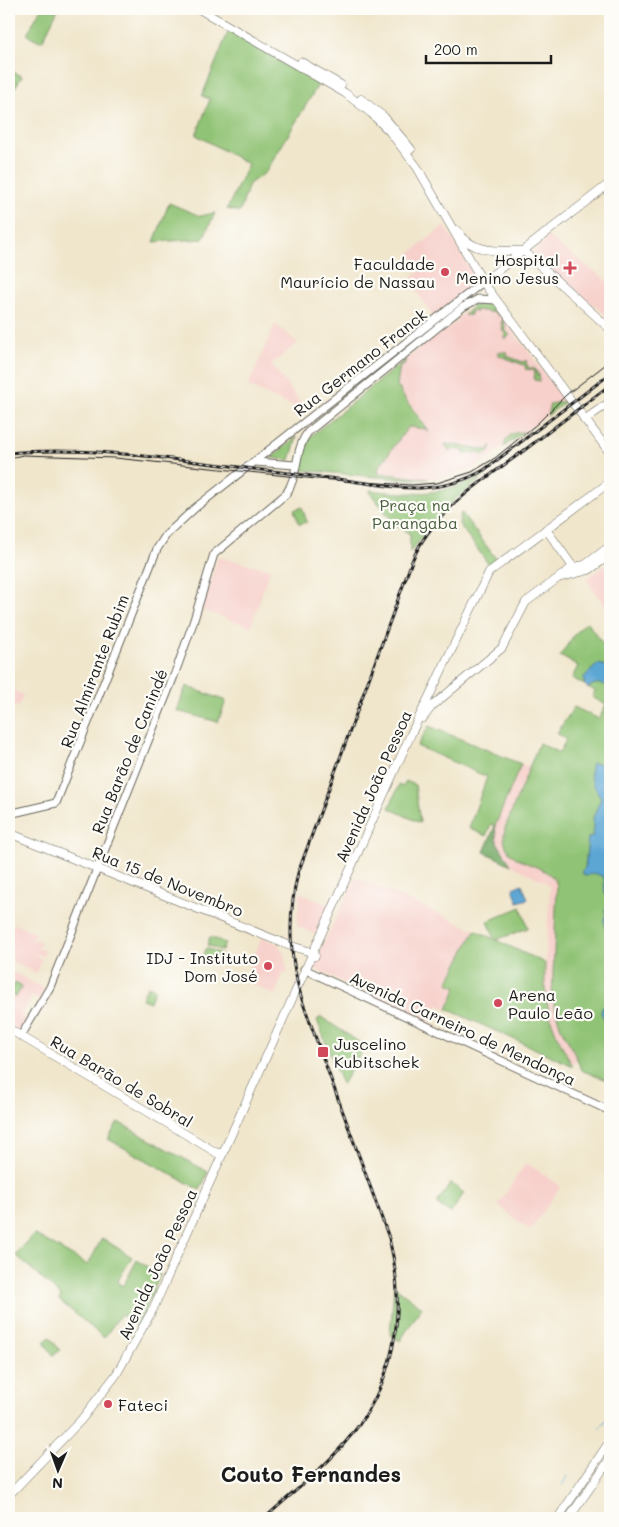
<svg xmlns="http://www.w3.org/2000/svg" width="619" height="1527" viewBox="0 0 619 1527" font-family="Mali,sans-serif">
<rect width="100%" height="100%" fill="#fdfcf7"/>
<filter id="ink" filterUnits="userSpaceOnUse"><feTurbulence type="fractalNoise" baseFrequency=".02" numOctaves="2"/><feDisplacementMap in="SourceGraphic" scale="10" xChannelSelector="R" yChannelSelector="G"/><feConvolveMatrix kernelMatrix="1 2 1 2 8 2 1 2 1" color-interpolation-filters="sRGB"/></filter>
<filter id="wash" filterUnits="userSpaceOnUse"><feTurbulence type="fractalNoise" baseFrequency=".0096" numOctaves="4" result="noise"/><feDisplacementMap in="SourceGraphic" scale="20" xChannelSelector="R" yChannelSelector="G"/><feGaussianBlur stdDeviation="1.12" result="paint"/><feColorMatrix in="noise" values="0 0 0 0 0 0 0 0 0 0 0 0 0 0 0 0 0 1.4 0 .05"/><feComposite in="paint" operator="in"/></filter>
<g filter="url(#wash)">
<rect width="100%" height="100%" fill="#f0e6cc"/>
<g fill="#f7d0cb">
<polygon points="445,225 473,275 473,286 433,316 409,280 421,270 409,254"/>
<polygon points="548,237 610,283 610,308 607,316 532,253"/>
<polygon points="474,305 495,306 565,402 476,467 451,475 426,479 372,477 408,425 427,427 387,374 427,342 456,323 458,322 456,319"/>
<polygon points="275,324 298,343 271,364 309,414 248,386"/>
<polygon points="218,557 270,569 251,627 202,610"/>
<polygon points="608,563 610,565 610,612 586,579"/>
<polygon points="12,690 23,695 18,707 9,703"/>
<polygon points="521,764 529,766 505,828 506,845 514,857 548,873 557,883 552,997 560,1026 578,1061 572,1064 551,1025 544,988 550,887 546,882 511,865 502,855 497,842 495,826"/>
<polygon points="356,877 475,930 448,982 457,987 447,1009 438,1005 430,1022 312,968"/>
<polygon points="300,892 330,906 316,935 297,926"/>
<polygon points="12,923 35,933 30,944 34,939 41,942 38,948 45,951 43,956 38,954 36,956 42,959 36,973 12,962 12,953 9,949 9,931"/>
<polygon points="262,937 278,944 284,954 288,974 283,973 275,995 244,981"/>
<polygon points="9,970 45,989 38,1000 32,996 20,1016 27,1020 20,1031 9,1024"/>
<polygon points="525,1164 528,1164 559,1185 559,1189 531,1229 528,1229 498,1205"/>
<polygon points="9,1381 20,1393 9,1405"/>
</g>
<g fill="#90c374" stroke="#567048">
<polygon points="41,9 58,9 43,40 40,41 28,35 28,32"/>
<polygon points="229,30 318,85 266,172 249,184 240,212 227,209 248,164 196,135 210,99 202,96"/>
<polygon points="9,70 22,76 9,97"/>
<polygon points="169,203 200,216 215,213 203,239 154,242"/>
<path d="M481,302C496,303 505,316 505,330L510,335L507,338H504L505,332L503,331L501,322L503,320L499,314L497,316V313L476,310L475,313L474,310L470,312L471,315H464L474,305Z"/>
<polygon points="498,352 507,352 507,356 523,362 527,360 526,363 530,369 533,367 537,371 537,376 539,374 540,381 534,380 535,370 525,369 526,366 498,355"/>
<polygon points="406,359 404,365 400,365 397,387 400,388 401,393 429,432 427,432 427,429 408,427 379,467 378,473 428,479 399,479 300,470 305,446 312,435"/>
<polygon points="563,401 565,402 547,416 550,404"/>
<path d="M524,432L504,447C506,436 512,432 524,432Z"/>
<polygon points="297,437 290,460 272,458 272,457"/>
<polygon points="445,444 489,450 491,445 491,450 483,456 481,453 471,452 470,454 464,454 464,451 450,449 450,452"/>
<path d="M492,470L454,500L410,552V534L395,524L371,494L370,490C414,496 454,495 492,470Z"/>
<polygon points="302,507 307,522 299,524 294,510"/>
<polygon points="461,512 497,560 489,565 459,524"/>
<path d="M587,622L605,647L610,643V1072L606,1080L581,1070L576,1056L560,1026L552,997L557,886C552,859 496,870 505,828L539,743L559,753L566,740L557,733L574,707L599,719L606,705L592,697L595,691L572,678L578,666L560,656L576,632Z"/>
<polygon points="186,686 226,701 218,722 177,711"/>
<polygon points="429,726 521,764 495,826 491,824 486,836 469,828 487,777 417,746"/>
<polygon points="406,781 415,785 420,823 389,808 399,785 403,787"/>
<path d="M521,907L528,928L496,940L545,963C543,1006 552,1029 573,1066L447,1009L457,987L448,983L475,930L495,939L488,921Z"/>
<polygon points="210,937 225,943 222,951 207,945"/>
<polygon points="206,948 221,954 217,963 202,957"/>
<polygon points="16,982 22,986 16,997 9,993"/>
<polygon points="147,986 155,989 150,1002 142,999"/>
<polygon points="321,1017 365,1046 342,1085 317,1020"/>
<polygon points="118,1122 208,1172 200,1190 108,1139"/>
<polygon points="451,1183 464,1193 451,1213 436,1204"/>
<polygon points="34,1234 88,1265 102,1238 132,1257 117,1282 123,1286 137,1260 160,1275 138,1327 121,1314 104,1338 59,1300 61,1296 16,1255"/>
<polygon points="394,1286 422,1307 400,1341 390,1335"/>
<polygon points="50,1337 60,1351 53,1355 44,1342"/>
</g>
<polygon fill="#74a966" stroke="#486241" points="495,826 497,842 511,865 484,852"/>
<g fill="#5ba6d4" stroke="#3c6178">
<path d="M598,664L610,667V686C600,683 596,682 588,688L584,684V677Z"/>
<path d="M606,761L610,763V899L605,894L604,877L594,873L586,876L581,872L585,868L588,838L593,836V818L601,798C594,785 587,778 592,763L603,764Z"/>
<polygon points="522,884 528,899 518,902 513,888"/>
<polygon points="610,907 610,946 604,919 606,915 605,909"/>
<polygon points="610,1004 610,1022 606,1021 601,1013 602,1008"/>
</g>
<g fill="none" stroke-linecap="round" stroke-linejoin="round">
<g stroke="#5ba6d4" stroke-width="1">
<polyline points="600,1428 610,1414"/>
<polyline points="562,1485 568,1476"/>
</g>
</g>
</g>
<g filter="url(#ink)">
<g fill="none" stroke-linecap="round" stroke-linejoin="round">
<g stroke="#66635a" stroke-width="9">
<g id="secondary">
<polyline points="255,462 295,465"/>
<polyline points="9,814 56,803 157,549 166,535 195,508 483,282"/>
<polyline points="304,969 610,1111"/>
<path d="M21,1036L50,987L174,676L193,623L214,554L286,494C299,476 294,450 308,432L463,307L478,299L496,300"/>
</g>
</g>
<g stroke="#66635a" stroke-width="9">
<g id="primary">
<polyline points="199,9 345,93 371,113 390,132 417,167 483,282 610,453"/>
<polyline points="301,62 341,85"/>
<polyline points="361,99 384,117 411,149"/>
<path d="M457,230C471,254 500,251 524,251L610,329"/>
<polyline points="483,282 610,183"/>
<polyline points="584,420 610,402"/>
<polyline points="546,529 573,567"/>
<polyline points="562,577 589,570 610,555"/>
<polyline points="423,718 432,706 502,648 526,602 573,567 585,565 610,546"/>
<polyline points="9,833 288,945 308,951 315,956"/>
<polyline points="9,1029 217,1153 223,1153"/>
<polyline points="9,1495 81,1420 116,1375 153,1309 411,734 489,572 610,482"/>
<polyline points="558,1518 610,1441"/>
<polyline points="569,1518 610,1459"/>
</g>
</g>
<use href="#secondary" stroke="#fff" stroke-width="7"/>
<use href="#primary" stroke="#fff" stroke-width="8"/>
<polyline stroke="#1c1c1c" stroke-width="1" points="9,458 23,455 115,458 316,479 411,485 437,483 472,472 495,458 538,423 566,395 610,361"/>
<g stroke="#1c1c1c" stroke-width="3">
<g id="rail">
<path d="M9,453C101,445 196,463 288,473C309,476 330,478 352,481C401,488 438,496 484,470L610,374"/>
<path d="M265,1518C291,1494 320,1472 343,1445C395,1387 408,1312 389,1238L303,1003C289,958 287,918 298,873L412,561C432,512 481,482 522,452C551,430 581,407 610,385"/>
</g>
</g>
<use href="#rail" stroke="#fdfcf7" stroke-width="1" stroke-dasharray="4" stroke-linecap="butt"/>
</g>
</g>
<g fill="#d1495b" stroke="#fdfcf7" stroke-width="2">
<path d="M567.5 260.5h5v5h5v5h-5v5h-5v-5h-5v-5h5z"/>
<circle cx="445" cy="272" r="5"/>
<circle cx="268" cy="966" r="5"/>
<circle cx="498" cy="1003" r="5"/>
<rect x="317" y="1046" width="12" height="12" rx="2.5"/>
<circle cx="108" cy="1404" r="5"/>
</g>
<g text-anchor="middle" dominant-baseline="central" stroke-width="4.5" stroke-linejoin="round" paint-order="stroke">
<g font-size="16" fill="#1c1c1c" stroke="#fdfcf7" text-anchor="end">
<text x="559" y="259">Hospital<tspan x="559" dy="18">Menino Jesus</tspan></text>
<text x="435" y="263">Faculdade<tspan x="435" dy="18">Maurício de Nassau</tspan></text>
<text x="258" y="957">IDJ - Instituto<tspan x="258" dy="18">Dom José</tspan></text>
<text x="508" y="994" text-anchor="start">Arena<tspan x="508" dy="18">Paulo Leão</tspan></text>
<text x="334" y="1043" text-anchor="start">Juscelino<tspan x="334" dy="18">Kubitschek</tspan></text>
<text x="118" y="1404" text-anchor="start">Fateci</text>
</g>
<g font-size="16" fill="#1c1c1c" stroke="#fdfcf7">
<text transform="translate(360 362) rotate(-38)">Rua Germano Franck</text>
<text transform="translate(94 671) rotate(-69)">Rua Almirante Rubim</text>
<text transform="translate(129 751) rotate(-68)">Rua Barão de Canindé</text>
<text transform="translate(373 786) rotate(-66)">Avenida João Pessoa</text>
<text transform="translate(168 881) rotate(22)">Rua 15 de Novembro</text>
<text transform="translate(463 1028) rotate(25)">Avenida Carneiro de Mendonça</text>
<text transform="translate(122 1081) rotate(31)">Rua Barão de Sobral</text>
<text transform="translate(157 1264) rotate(-65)">Avenida João Pessoa</text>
</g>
<g font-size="16" fill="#4a5f3f" stroke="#fdfcf7">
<text x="415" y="504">Praça na<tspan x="415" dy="18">Parangaba</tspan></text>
</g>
<g font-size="21" font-weight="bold" fill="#1c1c1c" stroke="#fdfcf7">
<text x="311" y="1473">Couto Fernandes</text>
</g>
</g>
<rect width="619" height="1527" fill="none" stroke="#fdfcf7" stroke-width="30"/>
<g transform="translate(58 1470) rotate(182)" stroke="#fdfcf7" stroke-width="4" paint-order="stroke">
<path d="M0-4L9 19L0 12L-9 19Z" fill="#1c1c1c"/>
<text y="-8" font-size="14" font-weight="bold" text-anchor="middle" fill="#1c1c1c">N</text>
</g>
<path d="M426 55v8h125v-8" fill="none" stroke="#1c1c1c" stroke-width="2.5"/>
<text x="434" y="55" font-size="15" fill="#1c1c1c" stroke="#fdfcf7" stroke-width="4" paint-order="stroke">200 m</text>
</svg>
